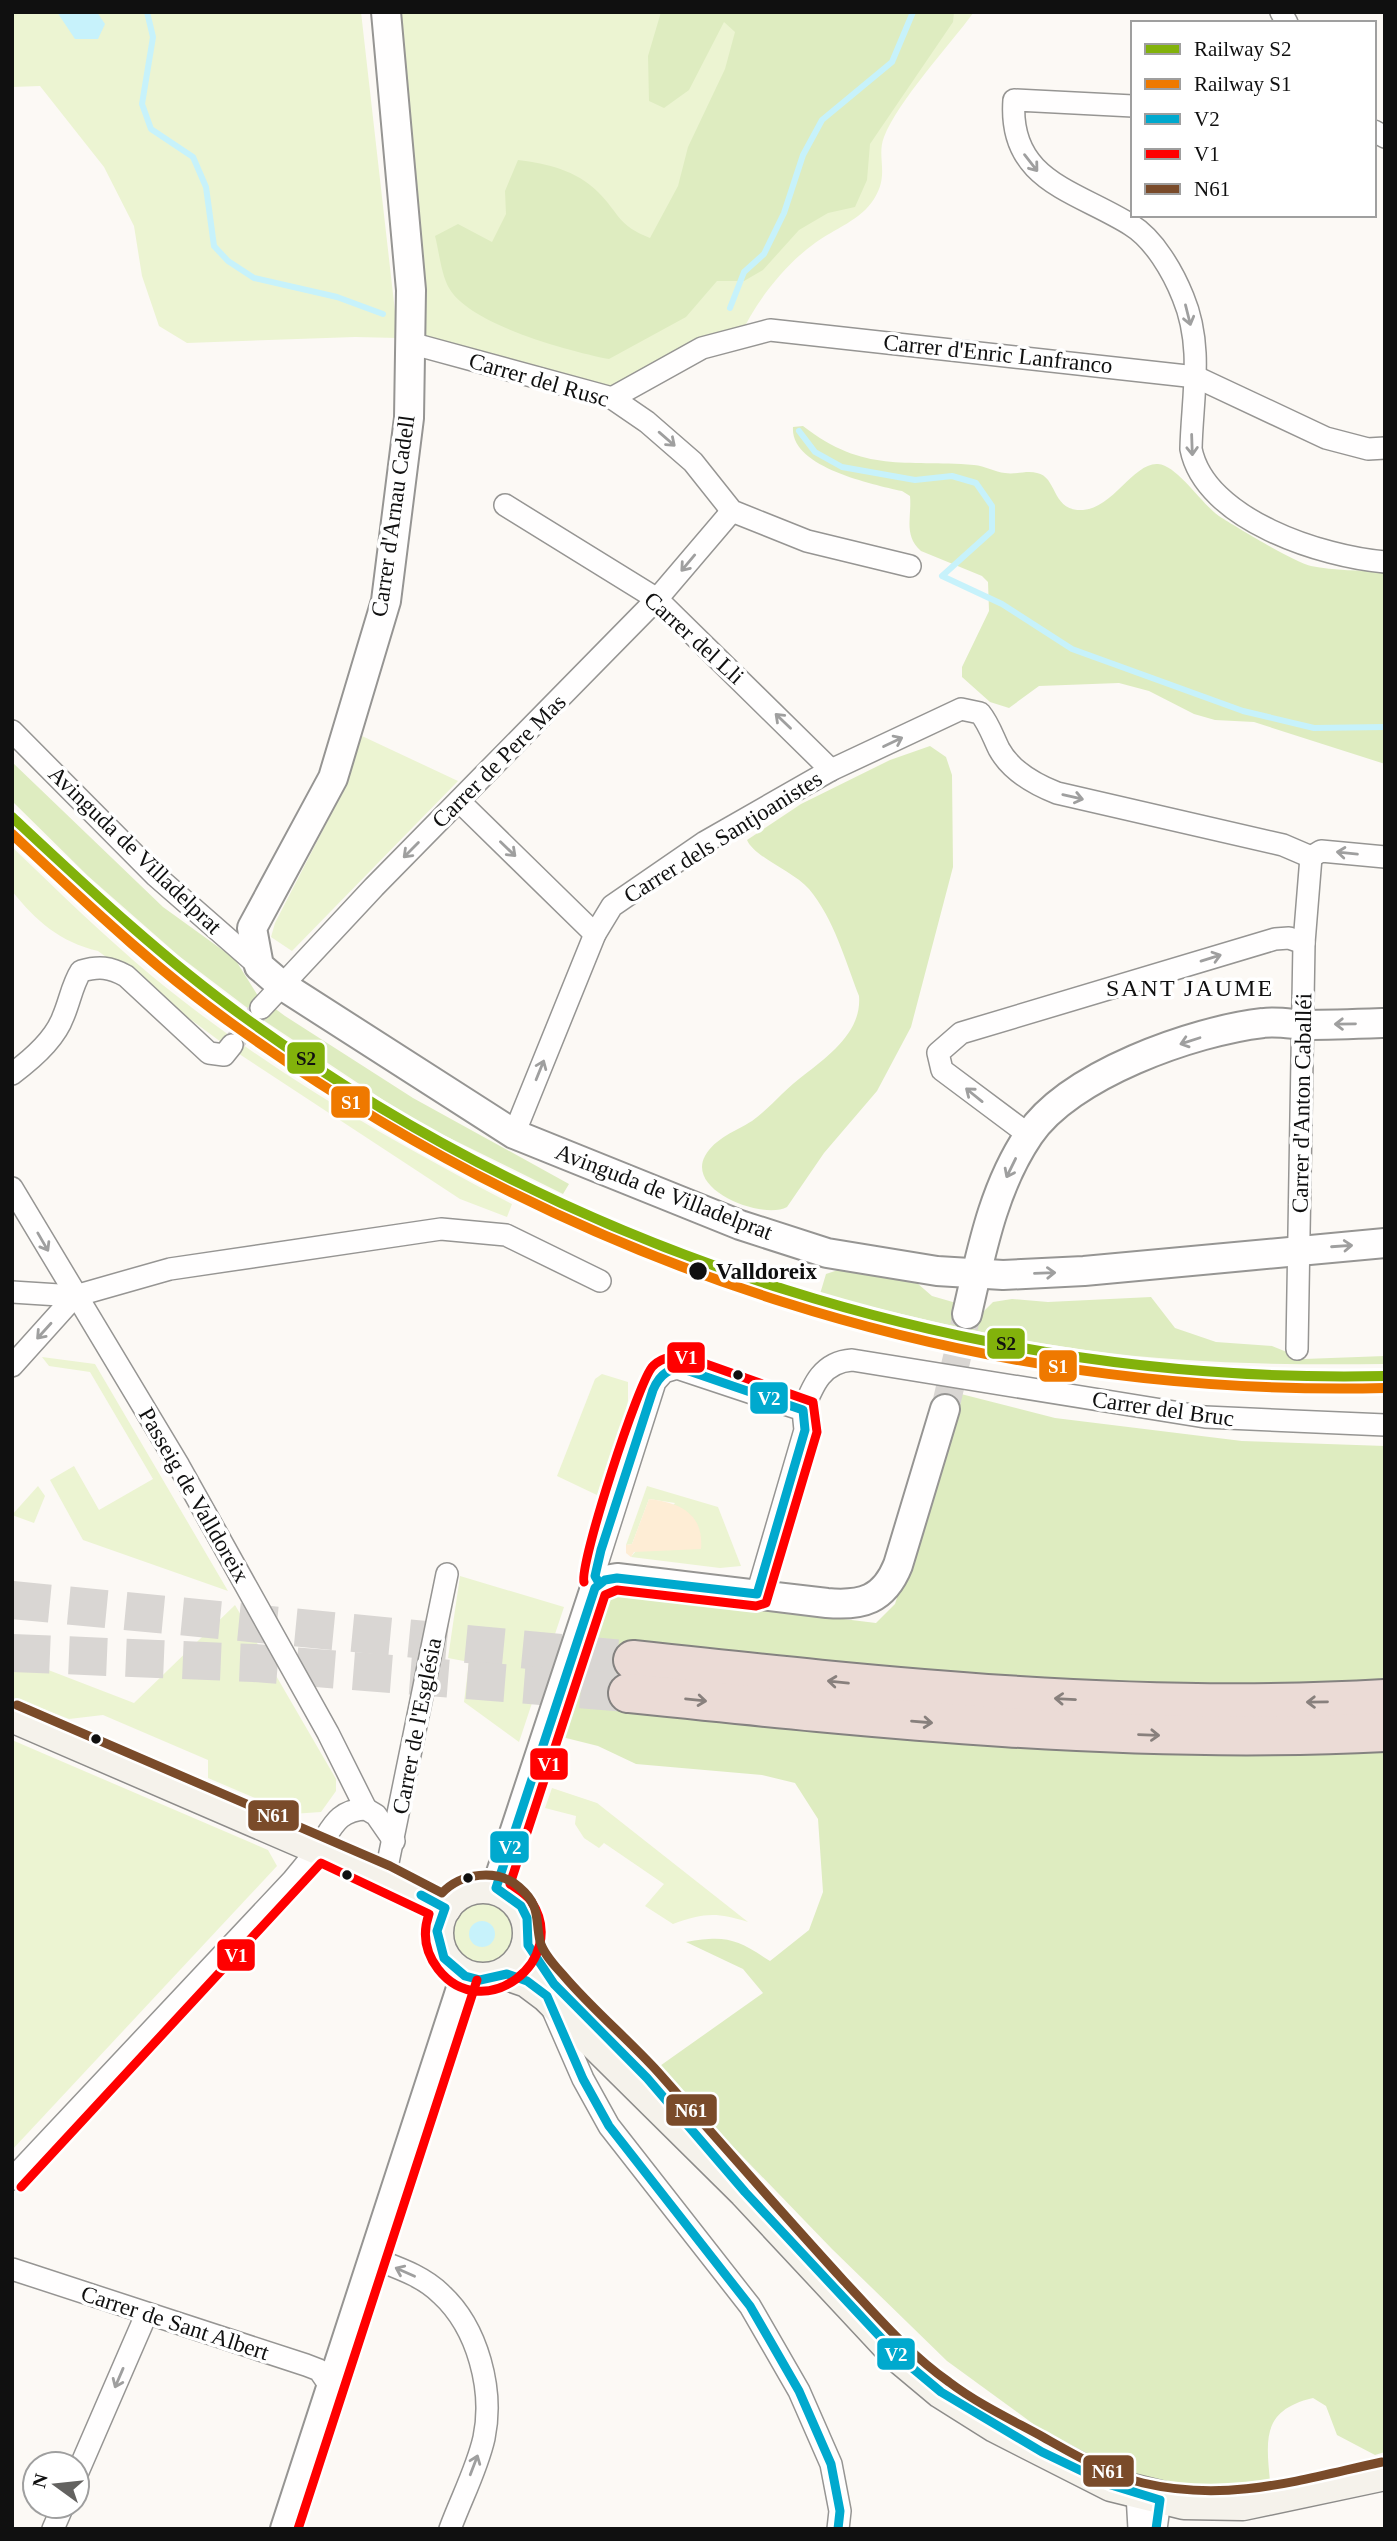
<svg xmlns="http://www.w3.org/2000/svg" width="1397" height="2541" viewBox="0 0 1397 2541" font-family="Georgia,serif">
<rect width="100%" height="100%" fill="#fcf9f5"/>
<g fill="#ecf4d2">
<polygon points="12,12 361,12 398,338 355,337 187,343 159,326 142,276 134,226 104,167 40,86 12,87"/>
<path d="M386,12H974C949,46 898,101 884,137C876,158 890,174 874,199C861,220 834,229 815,243C783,266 755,303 739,338L612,398L410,343Z"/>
<polygon points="362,736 458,781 292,951 271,937 275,923 342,793"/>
<path d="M12,847C58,891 104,936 153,977C263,1067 386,1139 512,1204L507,1217L460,1199L221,1042L98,951C60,942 36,921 12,891Z"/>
<polygon points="42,1357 95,1364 228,1591 83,1540 50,1480 74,1466 99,1510 153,1479 90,1372 49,1366"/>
<polygon points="602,1374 628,1382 628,1401 621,1429 599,1496 557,1476 595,1379"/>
<polygon points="38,1486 45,1496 34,1523 12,1515"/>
<polygon points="647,1486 718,1507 741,1566 720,1568 631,1557 675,1503 649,1499 632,1544 626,1545"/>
<polygon points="460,1576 564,1607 519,1742 464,1702 469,1662 448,1658"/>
<polygon points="235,1605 336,1779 336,1791 321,1812 292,1814 208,1778 208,1760 103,1715 69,1719 12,1697 12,1656 134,1703"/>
<polygon points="12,1740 268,1850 277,1866 12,2150"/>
<path d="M552,1788L597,1803L748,1922C716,1912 704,1913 673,1924L645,1906L664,1884L604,1843L599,1848L584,1838L575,1824L576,1816L545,1808Z"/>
<circle cx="482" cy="1934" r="31"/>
</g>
<g fill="#deecc0">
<path d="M661,12H954L953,22L870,144L867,180L855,207L828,213L799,230L763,270L744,281H717L686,317L609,359C569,351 470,325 449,288C441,274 439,251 435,236L458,224L492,242L506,214L505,191L518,160C548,164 576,170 598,192C620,214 617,225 650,238L678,186L688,147L725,69L735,32L724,22L689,90L664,108L649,101L648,56Z"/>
<path d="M803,426C865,474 904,459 974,465C985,466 995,472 1005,473C1015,475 1027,470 1037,473C1058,477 1051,512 1083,510C1113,508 1134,462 1158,464C1179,466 1202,506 1222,518C1238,528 1294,562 1311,566C1334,571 1361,570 1385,572V764L1254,722L1215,720L1194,714L1149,691L1119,683L1039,686L1009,708L990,702L962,677V667L989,611L988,582L982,576L921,551C903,535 912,517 910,496L902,491C872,484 790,467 793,427Z"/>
<path d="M930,746L946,757L952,775L953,867L911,1027L877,1091L824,1153L787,1207C763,1220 686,1191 705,1156C715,1138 736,1131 752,1121C771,1107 785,1089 804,1075C830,1055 862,1031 859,996C845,960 834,919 809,889C793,871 754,857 747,840L801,804L890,760Z"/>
<polygon points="12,762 163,907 235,959 258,996 285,1016 413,1098 569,1184 563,1194 415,1121 266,1022 179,956 88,876 12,801"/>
<path d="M844,1268L910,1277L932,1296L984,1311L993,1302L1012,1299L1048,1302L1151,1297L1175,1328L1216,1342L1272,1346L1304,1359L1385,1356V1364C1285,1365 1186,1364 1086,1350C997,1338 908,1316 820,1294L826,1274Z"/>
<path d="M961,1394L1055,1418L1242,1441L1385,1446V2452L1375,2455L1337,2435L1326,2406L1313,2398C1262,2410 1266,2439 1270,2481L1216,2489L1132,2475L1047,2434L947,2361L832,2249L657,2068L763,1993L743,1969L686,1942C727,1935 736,1939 770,1961L809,1930L823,1892L818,1819L795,1783L762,1775L636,1764L598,1746L558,1736L600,1611L611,1596L624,1592L876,1623L895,1604Z"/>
</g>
<path fill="#feedd5" d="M649,1499C681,1503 704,1514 701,1549L634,1552L631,1557L626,1553V1545L632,1544Z"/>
<g fill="#c7f2fb">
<polygon points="57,12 97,12 105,24 98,39 75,39"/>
<circle cx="482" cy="1934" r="13"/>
</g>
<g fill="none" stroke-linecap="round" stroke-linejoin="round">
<g stroke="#c7f2fb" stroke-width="6">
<polyline points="147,12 153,37 142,104 151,129 193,157 206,187 214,246 228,261 254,278 337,297 383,314"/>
<polyline points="730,308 744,272 764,254 784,213 803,155 822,120 892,62 913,12"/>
<polyline points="799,431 815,452 842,467 915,480 952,476 976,483 992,506 992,531 942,576 1002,604 1072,649 1243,711 1314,728 1385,727"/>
</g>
<polyline stroke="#d9d6d3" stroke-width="21" stroke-dasharray="21 10" stroke-linecap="butt" points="232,1045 261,1008"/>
<polyline stroke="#d9d6d3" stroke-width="28" stroke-dasharray="28 14" stroke-linecap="butt" points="945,1409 967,1314"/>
<g stroke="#d9d6d3" stroke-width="38" stroke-dasharray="38 19" stroke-linecap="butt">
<polyline points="12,1600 633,1660"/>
<polyline points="12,1653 254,1663 628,1693"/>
</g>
<g stroke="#969593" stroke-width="24">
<g id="minor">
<polyline points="1281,12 1287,23"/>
<path d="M1133,106L1014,100C1008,181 1075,190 1131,225C1154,239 1173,272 1183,297C1204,347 1192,398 1191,449C1205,520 1323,557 1385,562"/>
<polyline points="1374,131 1385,137"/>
<polyline points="410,343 612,398 647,422 693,462 732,511 807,541 910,566"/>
<polyline points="612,398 702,348 770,330 1196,377 1326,438 1368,449 1385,448"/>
<polyline points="505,505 657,599 831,770"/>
<polyline points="12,731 156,876 259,966"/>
<polyline points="459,801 595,934"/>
<polyline points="1311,857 1321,851 1385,857"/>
<polyline points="261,1008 374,887 657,599 732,511"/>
<path d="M12,1074C31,1060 55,1039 63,1017C70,1001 72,985 81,971C99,966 110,967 126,976L209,1053L224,1055L232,1045"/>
<path d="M514,1134L595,934L612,906L705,842L831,770L961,709L980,713C989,724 993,737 999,749C1011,771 1034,784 1057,793L1283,845L1311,857"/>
<polyline points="1029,1135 942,1070 938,1053 961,1033 1275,939 1289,938 1304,943"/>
<polyline points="12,1188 179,1466 328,1733 366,1809"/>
<polyline points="12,1292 75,1296 170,1269 441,1229 506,1235 600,1281"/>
<polyline points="1297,1349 1304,943 1311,857"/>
<polyline points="12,1366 75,1296"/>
<path d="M803,1410C813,1385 822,1362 852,1360L1205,1417L1385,1425"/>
<polyline points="599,1583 595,1576 596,1567 655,1382 664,1372 677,1368 803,1410 805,1430 757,1594"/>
<polyline points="385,1877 447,1574"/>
<polyline points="552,2008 583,2079 609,2126 750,2306 799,2391 831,2464 840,2511 838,2529"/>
<path d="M12,2179L292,1881C300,1871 309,1861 317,1850C332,1829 336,1810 366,1809L376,1815L394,1841"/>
<path d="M375,2259C398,2268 423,2276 441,2294C478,2328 494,2390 484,2438C477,2469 461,2499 450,2529"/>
<polyline points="12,2269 306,2365 319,2370 330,2386"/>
<polyline points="77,2474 146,2315"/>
<polyline points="1137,2494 1139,2529"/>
<polyline points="53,2529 63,2506"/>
<polyline points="1156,2529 1160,2500"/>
</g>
</g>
<g stroke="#969593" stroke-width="32">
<g id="tertiary">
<polyline points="386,12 411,290 409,418 386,601 333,778 252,928 259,966 280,984 514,1134 740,1225 827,1253 937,1271 1003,1275 1084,1271 1385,1243"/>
<path d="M967,1314C981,1253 993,1188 1029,1135C1069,1075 1193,1031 1263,1023C1277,1021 1291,1024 1305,1025C1332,1025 1358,1024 1385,1023"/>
<path d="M496,1888L595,1588L605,1580L617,1578L827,1603C862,1606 884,1600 898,1565L945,1409"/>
<polyline points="285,2529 465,1976"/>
</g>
</g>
<g stroke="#8d8c8a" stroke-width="35">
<g id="secondary">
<polyline points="12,1716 385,1877 445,1908"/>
<circle cx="483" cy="1933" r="46"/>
<polyline points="528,1945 543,1971 562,1992"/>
<polyline points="507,1974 527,1981 547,1996 745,2192 898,2356 941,2392 995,2426 1111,2485 1184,2503 1243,2504 1385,2474"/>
</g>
</g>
<g stroke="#848280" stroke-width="42">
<g id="motorway">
<path d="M633,1660C883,1687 1133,1714 1385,1699"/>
<path d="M628,1693C880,1719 1131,1745 1385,1732"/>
</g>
</g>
<use href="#minor" stroke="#fffefe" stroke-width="21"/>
<use href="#tertiary" stroke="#fffefe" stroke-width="28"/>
<use href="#secondary" stroke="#f5f2eb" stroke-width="32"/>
<use href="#motorway" stroke="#ebdbd6" stroke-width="38"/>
<g stroke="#fff" stroke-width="14">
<g id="bus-1">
<path d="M599,1583L595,1576L601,1550L653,1390C660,1374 669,1367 686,1370L803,1410L805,1430L757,1594L617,1578L605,1580L595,1588L496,1888L521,1906L527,1918L528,1945L554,1984L647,2078L745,2192L898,2356L941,2392L1042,2452L1111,2485L1160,2500L1156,2529"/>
<polyline points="421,1895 445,1908 437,1931 444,1958 465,1976 480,1980 507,1974 527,1981 547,1996 583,2079 609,2126 750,2306 799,2391 831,2464 840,2511 838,2529"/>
</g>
</g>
<g stroke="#fff" stroke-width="14">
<g id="bus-2">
<path d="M21,2187L321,1863L429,1914C422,1934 425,1952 438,1969C483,2027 571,1960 531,1901C526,1894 517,1889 510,1884L605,1595L617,1590L756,1606L766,1603L817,1432L813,1402L689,1358C676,1356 663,1356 653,1366C639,1379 579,1565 584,1582"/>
<polyline points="298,2529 477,1980"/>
</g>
</g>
<g stroke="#fff" stroke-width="14">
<path id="bus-3" d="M17,1705L390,1866L442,1893C461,1873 497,1868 519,1887C541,1906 535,1918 540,1941C543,1954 556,1967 564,1976C593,2010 628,2039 658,2072C720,2142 781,2212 844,2281C877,2316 909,2354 949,2382C978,2404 1012,2420 1043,2437C1075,2455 1107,2474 1143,2483C1228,2503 1299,2480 1382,2462"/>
</g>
<use href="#bus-1" stroke="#00a9ce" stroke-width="9"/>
<use href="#bus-2" stroke="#f00" stroke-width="9"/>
<use href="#bus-3" stroke="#7a4b2a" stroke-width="9"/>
<g stroke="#fff" stroke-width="16">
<path id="rail-1" d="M12,817C87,887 161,957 244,1017C572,1256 978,1385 1385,1376"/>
</g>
<g stroke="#fff" stroke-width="16">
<path id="rail-2" d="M12,834C85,902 157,971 238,1028C574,1268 971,1398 1385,1388"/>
</g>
<use href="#rail-1" stroke="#82b20b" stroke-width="10"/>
<use href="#rail-2" stroke="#ef7900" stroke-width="10"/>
</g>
<defs><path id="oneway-shaft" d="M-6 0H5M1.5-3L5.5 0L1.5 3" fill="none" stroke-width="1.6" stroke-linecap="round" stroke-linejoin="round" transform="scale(1.75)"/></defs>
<g stroke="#9f9f9f">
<use href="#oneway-shaft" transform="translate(1031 163) rotate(52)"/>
<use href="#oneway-shaft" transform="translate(1188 315) rotate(76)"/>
<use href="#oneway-shaft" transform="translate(667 439) rotate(41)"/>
<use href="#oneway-shaft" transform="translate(1192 445) rotate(88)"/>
<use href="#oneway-shaft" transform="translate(688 563) rotate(130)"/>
<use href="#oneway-shaft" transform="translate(783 721) rotate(-136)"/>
<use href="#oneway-shaft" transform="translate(893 742) rotate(-26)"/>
<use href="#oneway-shaft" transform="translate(1073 797) rotate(13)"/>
<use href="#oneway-shaft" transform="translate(508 849) rotate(44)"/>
<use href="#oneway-shaft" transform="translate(411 850) rotate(135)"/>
<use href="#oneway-shaft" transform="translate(1347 853) rotate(-174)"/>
<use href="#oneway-shaft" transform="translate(1211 958) rotate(-17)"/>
<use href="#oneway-shaft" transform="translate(1345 1024) rotate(179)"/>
<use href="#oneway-shaft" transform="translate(1190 1041) rotate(162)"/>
<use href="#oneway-shaft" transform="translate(540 1070) rotate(-68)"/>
<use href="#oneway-shaft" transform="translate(974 1095) rotate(-141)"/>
<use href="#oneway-shaft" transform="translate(1011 1168) rotate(116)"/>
<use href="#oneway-shaft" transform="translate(43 1242) rotate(60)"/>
<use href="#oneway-shaft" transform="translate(1342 1246) rotate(-4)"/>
<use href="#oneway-shaft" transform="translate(1045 1273) rotate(-2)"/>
<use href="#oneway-shaft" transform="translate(44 1331) rotate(132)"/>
<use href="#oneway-shaft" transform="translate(405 2272) rotate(-156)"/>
<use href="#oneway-shaft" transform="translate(119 2378) rotate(113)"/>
<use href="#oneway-shaft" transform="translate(474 2465) rotate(-69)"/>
</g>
<g stroke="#88807d">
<use href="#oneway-shaft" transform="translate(838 1682) rotate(-174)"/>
<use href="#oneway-shaft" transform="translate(1065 1699) rotate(-177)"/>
<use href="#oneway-shaft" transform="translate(696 1700) rotate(6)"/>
<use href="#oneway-shaft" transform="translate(1317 1702) rotate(179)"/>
<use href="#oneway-shaft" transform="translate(922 1722) rotate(5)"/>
<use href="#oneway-shaft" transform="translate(1149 1735) rotate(2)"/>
</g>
<g fill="#101010" stroke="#fff" stroke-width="2.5">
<circle cx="698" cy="1271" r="10"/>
<circle cx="738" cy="1375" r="6"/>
<circle cx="96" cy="1739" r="6"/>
<circle cx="347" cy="1875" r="6"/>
<circle cx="468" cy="1878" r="6"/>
</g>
<g text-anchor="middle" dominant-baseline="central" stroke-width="7" stroke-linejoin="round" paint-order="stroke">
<g font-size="23" fill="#101010" stroke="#fff">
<text transform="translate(998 354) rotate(6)">Carrer d'Enric Lanfranco</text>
<text transform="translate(539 380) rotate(16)">Carrer del Rusc</text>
<text transform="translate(393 516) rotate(-82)">Carrer d'Arnau Cadell</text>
<text transform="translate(694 638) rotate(42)">Carrer del Lli</text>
<text transform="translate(499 761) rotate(-45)">Carrer de Pere Mas</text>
<text transform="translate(723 837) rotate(-32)">Carrer dels Santjoanistes</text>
<text transform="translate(135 850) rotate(44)">Avinguda de Villadelprat</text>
<text transform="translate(1302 1103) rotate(-89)">Carrer d'Anton Caballéi</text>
<text transform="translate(664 1192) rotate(21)">Avinguda de Villadelprat</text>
<text transform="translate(1163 1409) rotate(8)">Carrer del Bruc</text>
<text transform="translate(194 1495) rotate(60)">Passeig de Valldoreix</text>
<text transform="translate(417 1726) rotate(-79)">Carrer de l'Església</text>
<text transform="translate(175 2323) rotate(18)">Carrer de Sant Albert</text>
</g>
<g font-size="23" font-weight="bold" fill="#101010" stroke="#fff" text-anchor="start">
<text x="716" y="1271">Valldoreix</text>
</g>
<g font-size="24" letter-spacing="2" fill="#101010" stroke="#fff">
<text x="1190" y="988">SANT JAUME</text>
</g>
</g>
<g stroke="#fff" stroke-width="2.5">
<rect x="286" y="1041" width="40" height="34" rx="7" fill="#82b20b"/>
<rect x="330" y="1085" width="41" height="34" rx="7" fill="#ef7900"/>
<rect x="986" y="1327" width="40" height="33" rx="7" fill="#82b20b"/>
<rect x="666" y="1341" width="40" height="33" rx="7" fill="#f00"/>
<rect x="1038" y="1349" width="40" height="34" rx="7" fill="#ef7900"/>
<rect x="749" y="1381" width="40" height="34" rx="7" fill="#00a9ce"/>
<rect x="529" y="1747" width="40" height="34" rx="7" fill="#f00"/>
<rect x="247" y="1799" width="53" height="33" rx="7" fill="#7a4b2a"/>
<rect x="489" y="1830" width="41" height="34" rx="7" fill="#00a9ce"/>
<rect x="216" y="1938" width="40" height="34" rx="7" fill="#f00"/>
<rect x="665" y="2093" width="53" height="34" rx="7" fill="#7a4b2a"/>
<rect x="876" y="2337" width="40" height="34" rx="7" fill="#00a9ce"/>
<rect x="1082" y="2454" width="53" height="34" rx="7" fill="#7a4b2a"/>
</g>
<g font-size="19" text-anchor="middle" font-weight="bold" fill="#fff">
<text x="351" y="1109">S1</text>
<text x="686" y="1364">V1</text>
<text x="1058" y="1373">S1</text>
<text x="769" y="1405">V2</text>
<text x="549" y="1771">V1</text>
<text x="273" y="1822">N61</text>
<text x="510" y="1854">V2</text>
<text x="236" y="1962">V1</text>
<text x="691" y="2117">N61</text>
<text x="896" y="2361">V2</text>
<text x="1108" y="2478">N61</text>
</g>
<g font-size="19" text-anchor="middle" font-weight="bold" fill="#111">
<text x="306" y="1065">S2</text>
<text x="1006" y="1350">S2</text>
</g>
<rect width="1397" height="2541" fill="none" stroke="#101010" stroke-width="28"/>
<rect x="1131" y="21" width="245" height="196" fill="#ffffff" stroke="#9f9f9f" stroke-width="2"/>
<rect x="1145" y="44" width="35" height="10" fill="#82b20b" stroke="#9f9f9f" stroke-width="2"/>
<text x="1194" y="56" font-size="21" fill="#101010">Railway S2</text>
<rect x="1145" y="79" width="35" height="10" fill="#ef7900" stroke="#9f9f9f" stroke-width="2"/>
<text x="1194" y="91" font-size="21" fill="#101010">Railway S1</text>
<rect x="1145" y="114" width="35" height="10" fill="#00a9ce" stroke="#9f9f9f" stroke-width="2"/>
<text x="1194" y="126" font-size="21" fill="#101010">V2</text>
<rect x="1145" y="149" width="35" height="10" fill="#ff0000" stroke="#9f9f9f" stroke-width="2"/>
<text x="1194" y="161" font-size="21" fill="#101010">V1</text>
<rect x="1145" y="184" width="35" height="10" fill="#7a4b2a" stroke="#9f9f9f" stroke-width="2"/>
<text x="1194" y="196" font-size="21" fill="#101010">N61</text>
<g transform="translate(56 2485) rotate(285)"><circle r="33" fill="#ffffff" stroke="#9f9f9f" stroke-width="2"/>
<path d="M0-5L12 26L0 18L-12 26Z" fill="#636260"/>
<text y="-10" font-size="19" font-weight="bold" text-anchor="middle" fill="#101010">N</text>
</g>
</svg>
